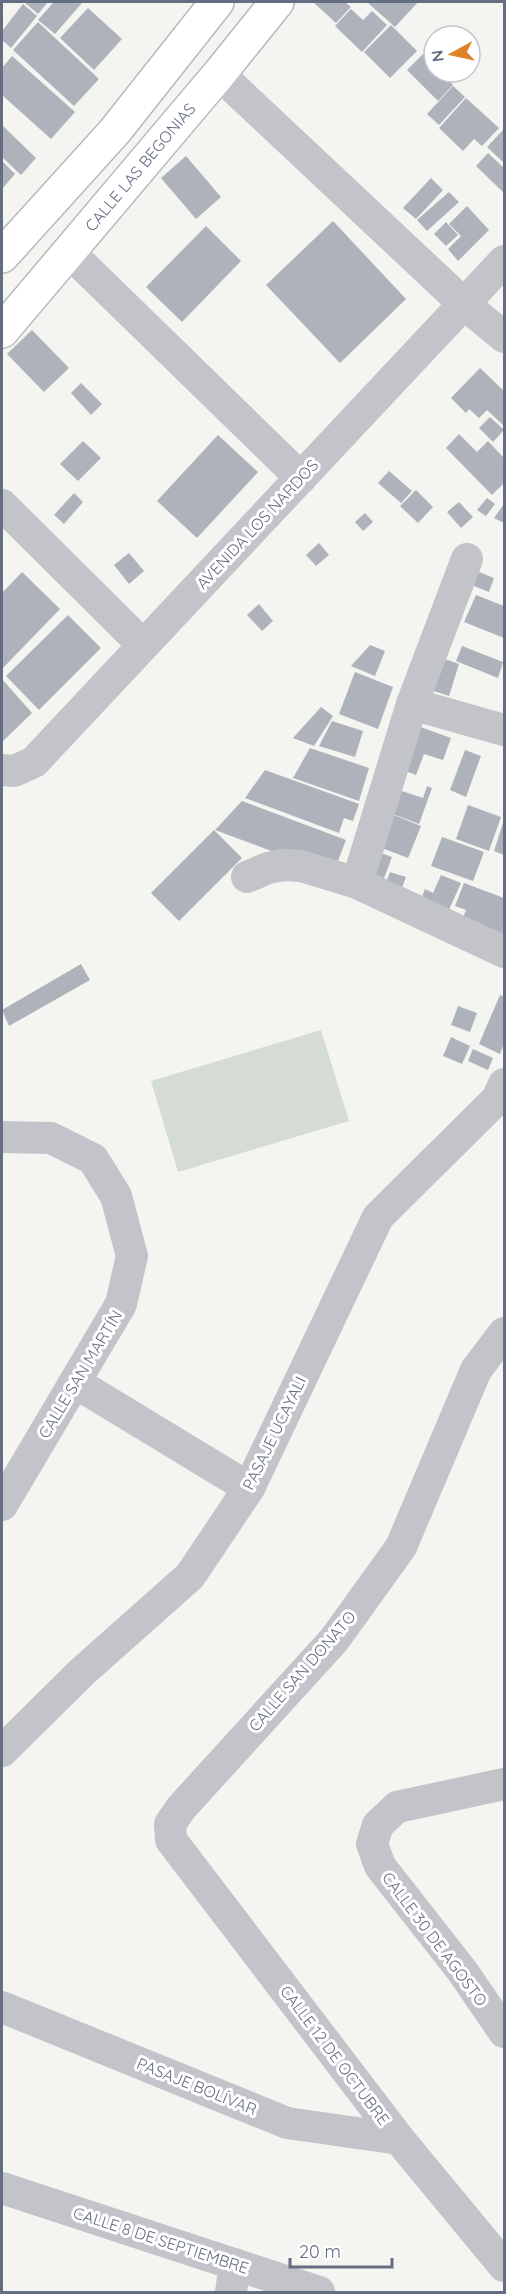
<svg xmlns="http://www.w3.org/2000/svg" width="506" height="2294" viewBox="0 0 506 2294" font-family="Quicksand,sans-serif">
<rect width="100%" height="100%" fill="#f4f5f1"/>
<polygon fill="#d4dcd3" points="321,1030 349,1121 178,1172 151,1081"/>
<g fill="#aeb2ba">
<polygon points="24,2 48,2 38,14"/>
<polygon points="54,2 79,2 82,3 55,34 38,20"/>
<polygon points="313,2 345,2 351,7 336,23"/>
<polygon points="367,2 418,2 395,27"/>
<polygon points="23,4 37,16 11,48 2,40 2,31"/>
<polygon points="88,8 122,39 94,70 60,38"/>
<polygon points="351,9 363,20 372,11 387,25 362,52 335,26"/>
<polygon points="38,22 99,79 74,106 13,50"/>
<polygon points="391,25 417,51 390,78 364,52"/>
<polygon points="423,54 434,65 434,72 441,72 453,85 438,101 407,70"/>
<polygon points="12,56 75,112 51,139 2,95 2,68"/>
<polygon points="453,86 465,97 439,125 427,114"/>
<polygon points="466,98 499,128 482,146 474,139 463,151 439,128"/>
<polygon points="2,125 36,158 21,175 2,157"/>
<polygon points="504,129 504,163 487,147"/>
<polygon points="488,153 504,168 504,193 476,166"/>
<polygon points="186,156 221,197 196,219 161,178"/>
<polygon points="2,161 15,174 2,189"/>
<polygon points="431,178 443,190 416,219 403,208"/>
<polygon points="449,192 459,202 427,231 417,220"/>
<polygon points="467,206 489,230 458,261 448,249 461,236 449,224"/>
<polygon points="333,221 406,299 340,363 266,285"/>
<polygon points="446,222 458,235 446,246 434,234"/>
<polygon points="206,226 241,261 182,322 146,287"/>
<polygon points="32,330 69,368 44,392 7,354"/>
<polygon points="480,368 504,391 504,426 487,410 479,418 469,409 466,413 451,398"/>
<polygon points="81,383 102,404 91,415 71,393"/>
<polygon points="490,417 504,430 493,442 479,428"/>
<polygon points="459,434 477,452 488,441 504,458 504,483 492,495 446,448"/>
<polygon points="218,435 258,472 197,538 157,501"/>
<polygon points="83,441 101,458 78,481 60,464"/>
<polygon points="389,471 412,491 401,503 378,483"/>
<polygon points="416,490 433,507 418,523 400,506"/>
<polygon points="74,493 83,502 64,524 54,515"/>
<polygon points="487,498 495,504 486,516 477,510"/>
<polygon points="459,502 473,517 461,528 447,512"/>
<polygon points="504,504 504,523 494,518"/>
<polygon points="365,513 373,522 363,531 355,522"/>
<polygon points="319,543 329,555 316,566 306,555"/>
<polygon points="129,553 144,571 129,584 114,565"/>
<polygon points="474,570 494,578 489,592 469,584"/>
<polygon points="22,572 60,609 2,669 2,593"/>
<polygon points="476,595 504,606 504,638 464,622"/>
<polygon points="259,604 273,621 262,631 247,615"/>
<polygon points="68,615 101,648 39,710 6,676"/>
<polygon points="370,645 385,651 375,676 351,666"/>
<polygon points="462,646 503,662 498,678 456,661"/>
<polygon points="439,657 459,664 449,696 428,689"/>
<polygon points="355,672 393,687 378,729 339,714"/>
<polygon points="2,679 32,713 2,742"/>
<polygon points="321,707 333,716 314,746 293,738"/>
<polygon points="332,721 363,731 355,757 319,746"/>
<polygon points="415,725 451,738 443,760 424,754 416,775 400,769"/>
<polygon points="310,748 369,768 359,801 293,778"/>
<polygon points="465,750 481,756 466,797 450,790"/>
<polygon points="265,770 359,804 353,821 344,818 339,833 245,798"/>
<polygon points="427,786 432,788 419,824 388,812 396,789 423,798"/>
<polygon points="242,801 346,840 333,874 215,830"/>
<polygon points="468,805 501,817 489,851 456,839"/>
<polygon points="387,812 421,826 408,858 374,845"/>
<polygon points="504,820 504,855 494,851"/>
<polygon points="214,830 242,858 179,921 151,893"/>
<polygon points="442,837 484,852 473,881 431,866"/>
<polygon points="373,850 392,857 380,889 361,880"/>
<polygon points="390,872 406,877 399,896 383,891"/>
<polygon points="441,875 461,883 447,914 420,902 425,889 433,893"/>
<polygon points="464,883 504,898 504,939 461,922 466,910 455,906"/>
<polygon points="81,964 90,980 9,1026 2,1010"/>
<polygon points="500,995 504,997 504,1043 500,1054 479,1044"/>
<polygon points="458,1006 477,1013 470,1032 451,1025"/>
<polygon points="451,1037 470,1046 462,1064 443,1056"/>
<polygon points="473,1049 493,1058 488,1070 468,1061"/>
</g>
<g fill="none" stroke-linecap="round" stroke-linejoin="round">
<g stroke="#b7b9bf" stroke-width="36">
<g id="secondary">
<polyline points="2,256 115,131 217,2"/>
<polyline points="2,331 219,74 277,2"/>
</g>
</g>
<g stroke="#c3c4c9" stroke-width="32">
<polyline points="219,74 464,304 504,337"/>
<polyline points="69,252 301,478"/>
<polyline points="2,505 143,645"/>
<polyline points="412,704 504,730"/>
<polyline points="2,770 14,771 34,762 504,261"/>
<polyline points="247,877 268,868 284,865 301,866 357,883 504,952"/>
<polyline points="357,883 412,704 467,559"/>
<polyline points="2,1137 51,1138 93,1159 116,1196 132,1256 121,1304 2,1505"/>
<polyline points="504,1333 476,1370 401,1547 334,1640 181,1808 170,1824 171,1840 399,2139 504,2266"/>
<polyline points="76,1383 249,1488"/>
<polyline points="2,1751 82,1672 190,1576 249,1488 378,1217 497,1099 504,1084"/>
<polyline points="504,1784 397,1807 378,1825 372,1844 380,1866 463,1972 504,2032"/>
<polyline points="2,2007 287,2123 399,2139"/>
<polyline points="2,2188 319,2292"/>
<polyline points="231,2292 235,2264"/>
</g>
<use href="#secondary" stroke="#fff" stroke-width="33"/>
</g>
<g text-anchor="middle" dominant-baseline="central" stroke-width="6" stroke-linejoin="round" paint-order="stroke">
<g font-size="16" fill="#656d82" stroke="#fff">
<text transform="translate(140 167) rotate(-50)">CALLE LAS BEGONIAS</text>
<text transform="translate(257 524) rotate(-47)">AVENIDA LOS NARDOS</text>
<text transform="translate(80 1374) rotate(-59)">CALLE SAN MARTÍN</text>
<text transform="translate(274 1433) rotate(-64)">PASAJE UCAYALI</text>
<text transform="translate(302 1671) rotate(-49)">CALLE SAN DONATO</text>
<text transform="translate(435 1939) rotate(53)">CALLE 30 DE AGOSTO</text>
<text transform="translate(335 2055) rotate(53)">CALLE 12 DE OCTUBRE</text>
<text transform="translate(197 2086) rotate(22)">PASAJE BOLÍVAR</text>
<text transform="translate(161 2240) rotate(18)">CALLE 8 DE SEPTIEMBRE</text>
</g>
</g>
<rect width="506" height="2294" fill="none" stroke="#656d82" stroke-width="6"/>
<g transform="translate(452 54) rotate(262)"><circle r="28" fill="#ffffff" stroke="#c1c5cd" stroke-width="1.5"/>
<path d="M0-4.5L10 22L0 15L-10 22Z" fill="#df8328"/>
<text y="-9" font-size="16" font-weight="bold" text-anchor="middle" fill="#656d82">N</text>
</g>
<path d="M290 2258v9h102v-9" fill="none" stroke="#656d82" stroke-width="3"/>
<text x="299" y="2258" font-size="18" fill="#656d82" stroke="#ffffff" stroke-width="4.5" paint-order="stroke">20 m</text>
</svg>
